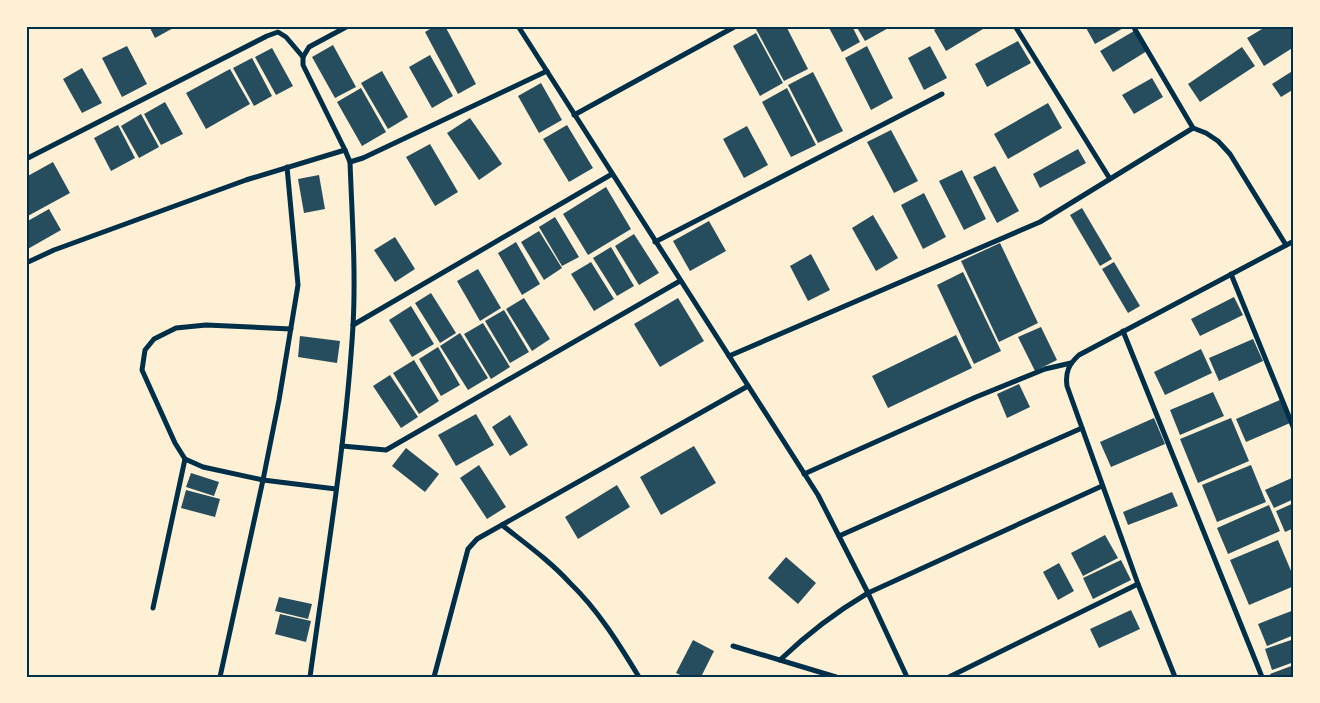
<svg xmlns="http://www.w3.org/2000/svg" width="1320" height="703" viewBox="0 0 1320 703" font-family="Roboto,sans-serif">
<rect width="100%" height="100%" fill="#fdf0d5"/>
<g fill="#264d5e">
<polygon points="149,26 177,26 155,38"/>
<polygon points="435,26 445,26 476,84 458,94 425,32"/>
<polygon points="760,26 786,26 808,69 784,81 756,29"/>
<polygon points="828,26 852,26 860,42 842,52"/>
<polygon points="856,26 892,26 865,41"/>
<polygon points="940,26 988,26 946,51 934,30"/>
<polygon points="1085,26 1127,26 1095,44"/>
<polygon points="1267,26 1291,26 1294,31 1294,47 1264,66 1247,38"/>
<polygon points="1134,31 1147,51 1113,72 1100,51"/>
<polygon points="756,33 783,83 760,96 733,46"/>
<polygon points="1018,41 1031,63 987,87 975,64"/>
<polygon points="333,45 356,87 335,98 312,57"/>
<polygon points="127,46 147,84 122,97 102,58"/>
<polygon points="867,46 893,98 871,110 845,58"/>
<polygon points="930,46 947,78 924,90 908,58"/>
<polygon points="1242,47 1255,66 1200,102 1188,84"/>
<polygon points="272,48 293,86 276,95 255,57"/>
<polygon points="430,55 453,96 432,108 409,67"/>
<polygon points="252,58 272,96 254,106 233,68"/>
<polygon points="82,68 102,103 82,113 63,79"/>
<polygon points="230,69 250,104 206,129 186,93"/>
<polygon points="1294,70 1294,89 1281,97 1272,84"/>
<polygon points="382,71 408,117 388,129 361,83"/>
<polygon points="813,72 843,131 818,143 788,85"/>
<polygon points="1152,78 1163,97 1134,114 1122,95"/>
<polygon points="541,83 562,120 539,133 518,96"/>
<polygon points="361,88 386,132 362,146 337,102"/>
<polygon points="787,88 816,145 791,157 762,102"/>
<polygon points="165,102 183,134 161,145 144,114"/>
<polygon points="1048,103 1062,128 1008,159 994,134"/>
<polygon points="141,114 159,147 139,158 121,126"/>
<polygon points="470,118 502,164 479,180 447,133"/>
<polygon points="118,125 135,158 111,171 94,138"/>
<polygon points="567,125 593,168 569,182 543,139"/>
<polygon points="747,126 768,165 744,178 723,139"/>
<polygon points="891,130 918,181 894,193 867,142"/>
<polygon points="430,144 458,192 435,206 406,157"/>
<polygon points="1078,149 1086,163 1040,188 1033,174"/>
<polygon points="53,162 70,193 26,217 26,177"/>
<polygon points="995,166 1019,211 997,223 973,177"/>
<polygon points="962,170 986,219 964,230 939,181"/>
<polygon points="319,175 325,209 304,213 298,179"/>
<polygon points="606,187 631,229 588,255 563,214"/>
<polygon points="924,193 946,237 923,249 901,205"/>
<polygon points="1082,208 1112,259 1100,266 1070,215"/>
<polygon points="49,209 61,230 26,250 26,222"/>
<polygon points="873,215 898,258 876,271 852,228"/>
<polygon points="555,217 579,257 562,266 539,227"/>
<polygon points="709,221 726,251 690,271 673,241"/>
<polygon points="539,231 562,268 544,280 521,242"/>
<polygon points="634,234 659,273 639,285 615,246"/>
<polygon points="395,237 415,269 395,282 374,250"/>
<polygon points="516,242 540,284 522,295 498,253"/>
<polygon points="1000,243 1038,323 999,342 961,261"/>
<polygon points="611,247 634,286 617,296 593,258"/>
<polygon points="811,254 830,290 808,301 790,266"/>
<polygon points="591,262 614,299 594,311 571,274"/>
<polygon points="1114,262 1140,306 1128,313 1102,269"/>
<polygon points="478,269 501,308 480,321 457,281"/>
<polygon points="963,272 1001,351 974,364 937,285"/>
<polygon points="431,293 456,333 440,343 415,303"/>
<polygon points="1234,297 1243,315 1200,336 1191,319"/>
<polygon points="524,298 550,339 532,351 506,309"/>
<polygon points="678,298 704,341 660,367 634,324"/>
<polygon points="411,306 434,344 412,357 389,320"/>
<polygon points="504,310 529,352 510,363 485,321"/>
<polygon points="483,323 510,367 491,379 464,334"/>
<polygon points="1041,327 1057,360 1035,371 1018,337"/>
<polygon points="460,333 488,378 468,390 440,346"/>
<polygon points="956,335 972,368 888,408 872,376"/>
<polygon points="300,336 340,341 337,363 298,357"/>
<polygon points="1253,339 1263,361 1219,381 1209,358"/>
<polygon points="438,347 460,385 441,396 419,359"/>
<polygon points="1201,349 1212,373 1165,395 1154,372"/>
<polygon points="414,360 439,401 419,414 393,373"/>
<polygon points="390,375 418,417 401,428 373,386"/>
<polygon points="1019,384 1030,407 1007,418 997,394"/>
<polygon points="1213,392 1224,416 1180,435 1170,410"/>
<polygon points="1280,400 1290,423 1246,442 1236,419"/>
<polygon points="476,414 494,445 456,466 438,435"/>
<polygon points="510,415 528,445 510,456 492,427"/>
<polygon points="1154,418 1165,444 1111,467 1100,442"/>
<polygon points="1231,418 1249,461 1198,483 1180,439"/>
<polygon points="694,446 716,483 661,515 640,477"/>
<polygon points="406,448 439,474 425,492 392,466"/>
<polygon points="479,465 506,507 487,519 460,478"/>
<polygon points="1251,465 1266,502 1217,522 1202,485"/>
<polygon points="191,473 219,482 214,496 186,487"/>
<polygon points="1294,477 1294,499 1274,508 1265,490"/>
<polygon points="617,485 630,507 578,539 565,517"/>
<polygon points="186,490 220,499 215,517 181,508"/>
<polygon points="1172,492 1178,506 1128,525 1123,512"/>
<polygon points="1294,503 1294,528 1285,532 1276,511"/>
<polygon points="1269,505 1280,531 1228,554 1217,528"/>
<polygon points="1105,535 1118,558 1083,576 1071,553"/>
<polygon points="1278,540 1294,578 1294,586 1249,605 1230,560"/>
<polygon points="786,557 816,583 798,604 768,578"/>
<polygon points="1121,560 1131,580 1093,599 1083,578"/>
<polygon points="1059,563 1074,591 1058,600 1043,572"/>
<polygon points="279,597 312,604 308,619 275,611"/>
<polygon points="1131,610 1140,629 1099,648 1090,629"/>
<polygon points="1294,610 1294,635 1267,646 1258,624"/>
<polygon points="280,614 311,621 306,642 275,634"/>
<polygon points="1294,639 1294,662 1272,670 1265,649"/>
<polygon points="693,640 714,651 701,677 685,677 676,673"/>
<polygon points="1294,665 1294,677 1271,677 1270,674"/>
</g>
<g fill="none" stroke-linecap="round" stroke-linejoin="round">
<g stroke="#003049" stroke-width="5">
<polyline points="518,26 818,495 868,593 907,677"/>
<polyline points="1015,26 1110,179"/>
<polyline points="574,115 736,26"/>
<polyline points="1193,128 1206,133 1218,141 1230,154 1286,245"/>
<polyline points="345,150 350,162 363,158 547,71"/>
<polyline points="26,159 267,36 278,32 286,37 303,57"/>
<polyline points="655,242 942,94"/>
<polyline points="26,263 54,250 246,180 345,150 303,65 303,57 309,47 348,26"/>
<polyline points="1231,274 1294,429"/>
<polyline points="353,325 612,174"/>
<polyline points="291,329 206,325 176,328 154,339 145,350 142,370 175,443 185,459 203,467 263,480 336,489"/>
<polyline points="1123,331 1262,677"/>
<polyline points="729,356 1040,222 1193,128 1133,26"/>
<polyline points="342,446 386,450 680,281"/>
<polyline points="804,474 976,397 1045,369 1071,363"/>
<path d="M502,525C526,544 550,561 570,583C598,610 619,644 639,677"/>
<polyline points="839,536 1082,428"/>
<polyline points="153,608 185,459"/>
<polyline points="733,646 836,677"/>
<path d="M780,660C807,634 836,612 868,593L1102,486"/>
<polyline points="220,677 263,480 279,400 298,285 287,167"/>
<path d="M310,677C326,560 346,443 353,326C356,271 352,217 350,162"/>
<polyline points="434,677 468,549 477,539 748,386"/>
<polyline points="949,677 1138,584"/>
<path d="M1175,677L1138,584L1067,386C1065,372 1069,364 1079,355L1294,241"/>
</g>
</g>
<rect width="1320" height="703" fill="none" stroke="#fdf0d5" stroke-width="55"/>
<rect x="28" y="28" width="1264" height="648" fill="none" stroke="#003049" stroke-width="2"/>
</svg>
